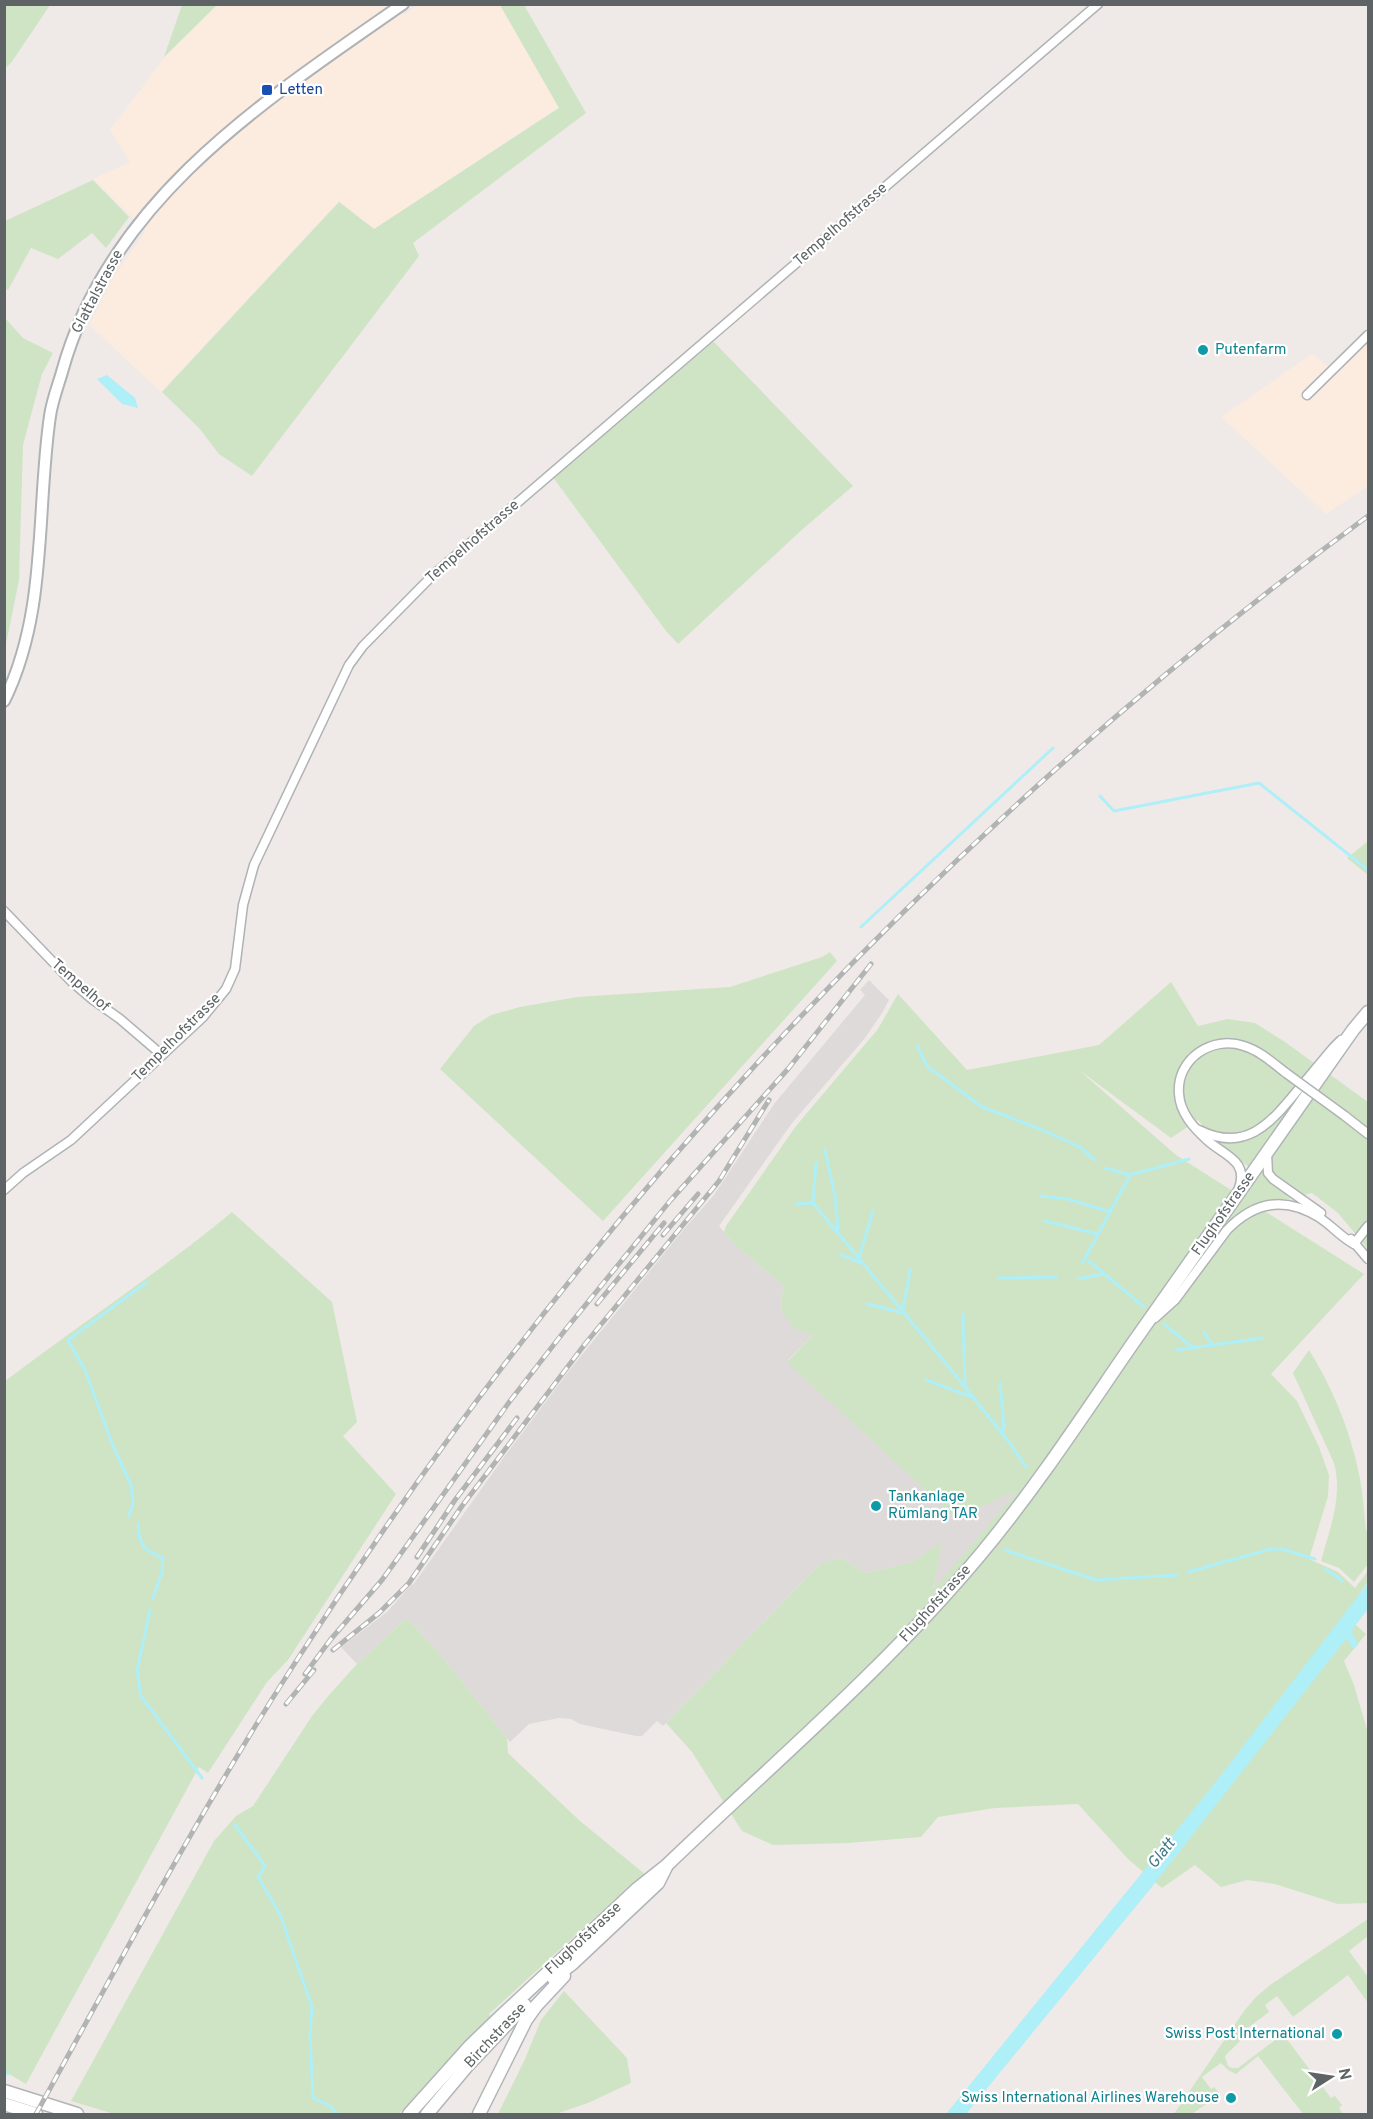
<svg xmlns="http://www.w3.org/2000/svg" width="1373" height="2119" viewBox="0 0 1373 2119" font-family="Overpass,sans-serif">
<rect width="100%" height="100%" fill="#efeae7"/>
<g fill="#fbecdf">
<polygon points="218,4 384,4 405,15 417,5 500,5 559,107 375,229 339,201 161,392 89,325 115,274 146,231 93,179 130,162 110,130 165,57"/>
<polygon points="1368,340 1368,486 1326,514 1221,417 1312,354 1337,372"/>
</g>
<polygon fill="#dedad9" points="869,980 889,1000 882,1013 865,1038 792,1123 719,1226 735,1245 783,1285 781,1310 813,1335 788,1360 956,1517 1018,1490 934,1590 941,1543 912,1562 865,1573 841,1558 820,1564 663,1726 657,1721 642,1736 636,1736 580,1724 571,1719 559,1718 529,1724 510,1742 439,1653 407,1618 357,1664 341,1647 387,1612 412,1584 413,1585 507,1453 572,1367 684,1229 714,1195 774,1104 865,995 860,990"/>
<g fill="#cfe4c5" fill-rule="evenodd">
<polygon points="5,4 50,5 11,63 5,68"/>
<polygon points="182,4 217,5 164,57 182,5"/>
<polygon points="500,5 524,5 586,113 413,243 419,256 252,476 219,454 199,428 162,392 339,202 374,229 559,108"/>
<polygon points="93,180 129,217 106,248 92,233 58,259 31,248 8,290 5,288 5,221"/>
<polygon points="5,318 23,338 53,353 42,374 23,445 19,580 5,649"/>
<polygon points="712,340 853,486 804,528 678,644 666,631 552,476"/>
<polygon points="1368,841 1368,875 1347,858"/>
<polygon points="830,952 837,961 603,1221 440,1069 474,1026 491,1015 520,1007 577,997 730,987 822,957"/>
<path d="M1171,982L1198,1026L1228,1019L1255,1023L1285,1042L1368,1102V1249L1338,1213L1312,1193L1288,1199L1269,1200L1255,1205L1364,1274L1271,1374L1297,1401L1319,1447L1329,1475L1328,1496L1309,1559L1338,1572L1355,1588L1368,1571V1582L1358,1596L1346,1616L1366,1634L1344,1661L1354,1685L1368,1733V1903L1338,1904L1275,1884L1247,1880L1221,1887L1195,1865L1162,1888L1128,1859L1078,1804L995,1808L938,1817L921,1837L849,1843L773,1845L742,1831L692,1752L666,1723L820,1564L841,1558L865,1573L912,1562L942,1542L934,1589L1017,1491L956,1517L945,1508L790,1365L788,1361L813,1335L794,1328L781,1310L783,1285L735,1245L724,1232L726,1226L796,1126L878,1029L898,994L967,1070L1099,1045ZM1079,1070L1171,1138L1198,1120L1217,1142L1259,1175L1242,1197L1176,1155Z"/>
<path d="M232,1212L332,1302L357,1422L343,1436L396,1494L288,1660L267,1682L208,1773L199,1767L26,2084L4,2071L5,1381C80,1324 160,1272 232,1212Z"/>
<path d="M1309,1350C1333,1388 1352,1435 1360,1479C1363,1496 1364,1513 1366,1530L1368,1534V1564L1354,1582L1339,1568L1321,1561C1330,1528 1343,1496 1334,1463L1293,1373Z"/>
<polygon points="407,1618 439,1653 507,1738 508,1753 580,1821 646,1875 634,1882 489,2014 492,2018 443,2065 399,2114 114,2114 71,2101 214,1841 236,1816 253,1806 312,1716 329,1695 357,1664"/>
<polygon points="1368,1919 1368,1936 1349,1951 1368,1977 1368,2003 1348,1975 1293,2017 1277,1996 1265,2005 1269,2012 1237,2036 1240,2041 1225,2056 1228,2066 1232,2068 1238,2068 1283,2034 1331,2098 1335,2096 1342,2105 1339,2108 1343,2114 1303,2114 1258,2056 1236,2074 1228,2070 1221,2063 1202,2077 1211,2089 1214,2087 1219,2093 1216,2097 1192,2114 1174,2114 1244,2011 1256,1997 1270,1985"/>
<polygon points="564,1991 627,2058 631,2083 588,2103 556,2114 498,2114 525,2059 541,2020"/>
</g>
<g fill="#aeeff8">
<polygon points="107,375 135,398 138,408 122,404 97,379"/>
<polygon points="1368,1583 1368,1609 1351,1631 1358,1645 1354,1649 1346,1639 1151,1888 966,2114 946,2114 1215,1783"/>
</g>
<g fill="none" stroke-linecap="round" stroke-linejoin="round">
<g stroke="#aeeff8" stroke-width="3">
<polyline points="1100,796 1114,811 1259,783 1368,870"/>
<polyline points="861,927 1053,748"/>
<polyline points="917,1046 927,1066 982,1107 1040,1129 1080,1147 1095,1160"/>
<polyline points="825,1150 835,1196 838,1231"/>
<polyline points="816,1163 813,1203 948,1366 1009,1442 1026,1467"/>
<polyline points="1105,1168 1130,1175 1189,1159"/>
<polyline points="1040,1196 1068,1199 1110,1212"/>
<polyline points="796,1204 813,1203"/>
<polyline points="1045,1221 1098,1234"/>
<polyline points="841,1255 862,1263"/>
<polyline points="859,1258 873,1211"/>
<polyline points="1089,1261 1144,1307"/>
<polyline points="1083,1262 1130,1175"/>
<polyline points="999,1278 1057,1277"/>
<polyline points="1078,1279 1103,1274"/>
<polyline points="867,1304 903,1313"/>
<polyline points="903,1310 910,1270"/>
<polyline points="963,1314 965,1387"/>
<polyline points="1164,1324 1193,1348"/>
<polyline points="1204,1332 1213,1346"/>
<polyline points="1176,1350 1263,1338"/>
<polyline points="926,1380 972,1397"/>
<polyline points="1000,1383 1004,1427 1002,1434"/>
<polyline points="129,1516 133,1503 131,1485 113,1446 85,1370 68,1340 147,1282"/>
<path d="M138,1524C139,1546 144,1550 163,1558L162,1572L153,1598"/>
<polyline points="1004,1550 1096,1580 1177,1575"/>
<polyline points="1326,1569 1342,1581"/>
<polyline points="1188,1572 1271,1549 1282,1549 1315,1559"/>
<polyline points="150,1610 137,1671 141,1696 202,1778"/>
<polyline points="235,1825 265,1866 258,1877 280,1914 312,2007 310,2036 313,2098 330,2106 337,2114"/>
<polyline points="4,2072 8,2074"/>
</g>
<g stroke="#afb3b5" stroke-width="11">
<g id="minor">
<polyline points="1307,395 1368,335"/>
<polyline points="4,911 72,982 92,999 120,1019 162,1055"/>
<polyline points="1345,1116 1368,1134"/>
<path d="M1199,1130C1245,1153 1270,1124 1297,1091C1309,1077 1321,1062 1333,1048L1341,1040"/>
<polyline points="1267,1154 1268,1173 1273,1179 1321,1213"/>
<path d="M1239,1188C1249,1160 1223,1155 1207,1140C1194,1128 1180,1113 1179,1094C1176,1059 1212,1035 1244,1046C1260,1051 1273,1063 1286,1073"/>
<polyline points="4,1190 23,1173 71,1140 203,1017 226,989 235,969 243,905 254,865 349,665 363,646 432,576 1098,4"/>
<polyline points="1351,1239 1368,1259"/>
<polyline points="1354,1244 1368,1226"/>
<path d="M1155,1318L1175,1300L1227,1230C1255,1201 1286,1196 1320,1218C1332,1226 1341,1237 1354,1244"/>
</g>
</g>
<g stroke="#afb3b5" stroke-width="14">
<path id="tertiary" d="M4,701C48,612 36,511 50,416C52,401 58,386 62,372C109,200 265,100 403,4"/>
</g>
<g stroke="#b1b5b8" stroke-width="15">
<g id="secondary">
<polyline points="553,1978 572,1964 639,1901 658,1883 666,1867"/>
<polyline points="4,2091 77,2114"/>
<polyline points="4,2104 36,2114"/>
<path d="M409,2114L470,2046L498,2019L637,1889L666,1866C772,1764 885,1669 980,1555C1036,1488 1084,1414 1133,1343C1206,1238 1280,1134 1353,1030L1368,1012"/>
<polyline points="427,2114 468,2065 525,2005"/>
<polyline points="479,2114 526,2020 536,2006 564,1976"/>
</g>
</g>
<use href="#minor" stroke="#fff" stroke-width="8"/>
<use href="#tertiary" stroke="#fff" stroke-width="10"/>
<use href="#secondary" stroke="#fff" stroke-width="12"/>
<g stroke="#b2b3b3" stroke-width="5">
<g id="rail">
<polyline points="663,1235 698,1194"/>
<polyline points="597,1304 664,1223"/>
<polyline points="417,1557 455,1500 517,1418"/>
<polyline points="333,1650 379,1613 409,1583 462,1506 585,1344 719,1181 769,1100"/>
<polyline points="305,1674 331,1639 382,1580 510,1401 566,1329 670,1201 788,1069 871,964"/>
<polyline points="286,1704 314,1670"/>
<path d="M36,2114C119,1963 200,1811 293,1666C580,1218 940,831 1368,516"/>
</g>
</g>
<use href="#rail" stroke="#fff" stroke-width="3" stroke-dasharray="9" stroke-linecap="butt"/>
<g stroke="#afb3b5" stroke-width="11" stroke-linecap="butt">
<polyline id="minor-bridge" points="1286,1073 1345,1116"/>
</g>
<use href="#minor-bridge" stroke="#fff" stroke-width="8"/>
</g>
<rect fill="#1a4fb4" stroke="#fff" stroke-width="2" x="261" y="84" width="12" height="12" rx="3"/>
<g fill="#0f9aa8" stroke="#fff" stroke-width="2">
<circle cx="1203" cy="350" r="6"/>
<circle cx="876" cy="1506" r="6"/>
<circle cx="1337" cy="2034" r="6"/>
<circle cx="1231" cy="2098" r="6"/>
</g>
<g text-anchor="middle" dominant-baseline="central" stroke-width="4.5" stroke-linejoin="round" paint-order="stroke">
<g font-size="15" fill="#164399" stroke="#fff" text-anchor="start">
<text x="279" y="90">Letten</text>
</g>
<g font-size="15" fill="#5e6465" stroke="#fff">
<text transform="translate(841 225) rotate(-41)">Tempelhofstrasse</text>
<text transform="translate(98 292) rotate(-62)">Glattalstrasse</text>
<text transform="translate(473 542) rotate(-41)">Tempelhofstrasse</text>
<text transform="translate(80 986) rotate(41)">Tempelhof</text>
<text transform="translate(177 1038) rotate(-45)">Tempelhofstrasse</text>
<text transform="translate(1224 1214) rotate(-55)">Flughofstrasse</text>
<text transform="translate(936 1604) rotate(-48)">Flughofstrasse</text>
<text transform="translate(584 1939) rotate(-43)">Flughofstrasse</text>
<text transform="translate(496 2036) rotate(-47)">Birchstrasse</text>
</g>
<g font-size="15" fill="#0d838f" stroke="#fff" text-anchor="start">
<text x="1215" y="350">Putenfarm</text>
<text x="888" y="1497">Tankanlage<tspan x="888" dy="17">Rümlang TAR</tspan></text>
<text x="1325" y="2034" text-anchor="end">Swiss Post International</text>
<text x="1219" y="2098" text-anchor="end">Swiss International Airlines Warehouse</text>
</g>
<g font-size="16" font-style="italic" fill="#3e7987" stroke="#fff">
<text transform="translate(1162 1854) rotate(-52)">Glatt</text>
</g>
</g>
<rect width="1373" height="2119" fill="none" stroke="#5e6465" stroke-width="12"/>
<g transform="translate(1331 2077) rotate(78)" stroke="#ffffff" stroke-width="4.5" paint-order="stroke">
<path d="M0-4.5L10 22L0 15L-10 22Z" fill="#5e6465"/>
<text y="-9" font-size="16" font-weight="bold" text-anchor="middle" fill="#5e6465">N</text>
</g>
</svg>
